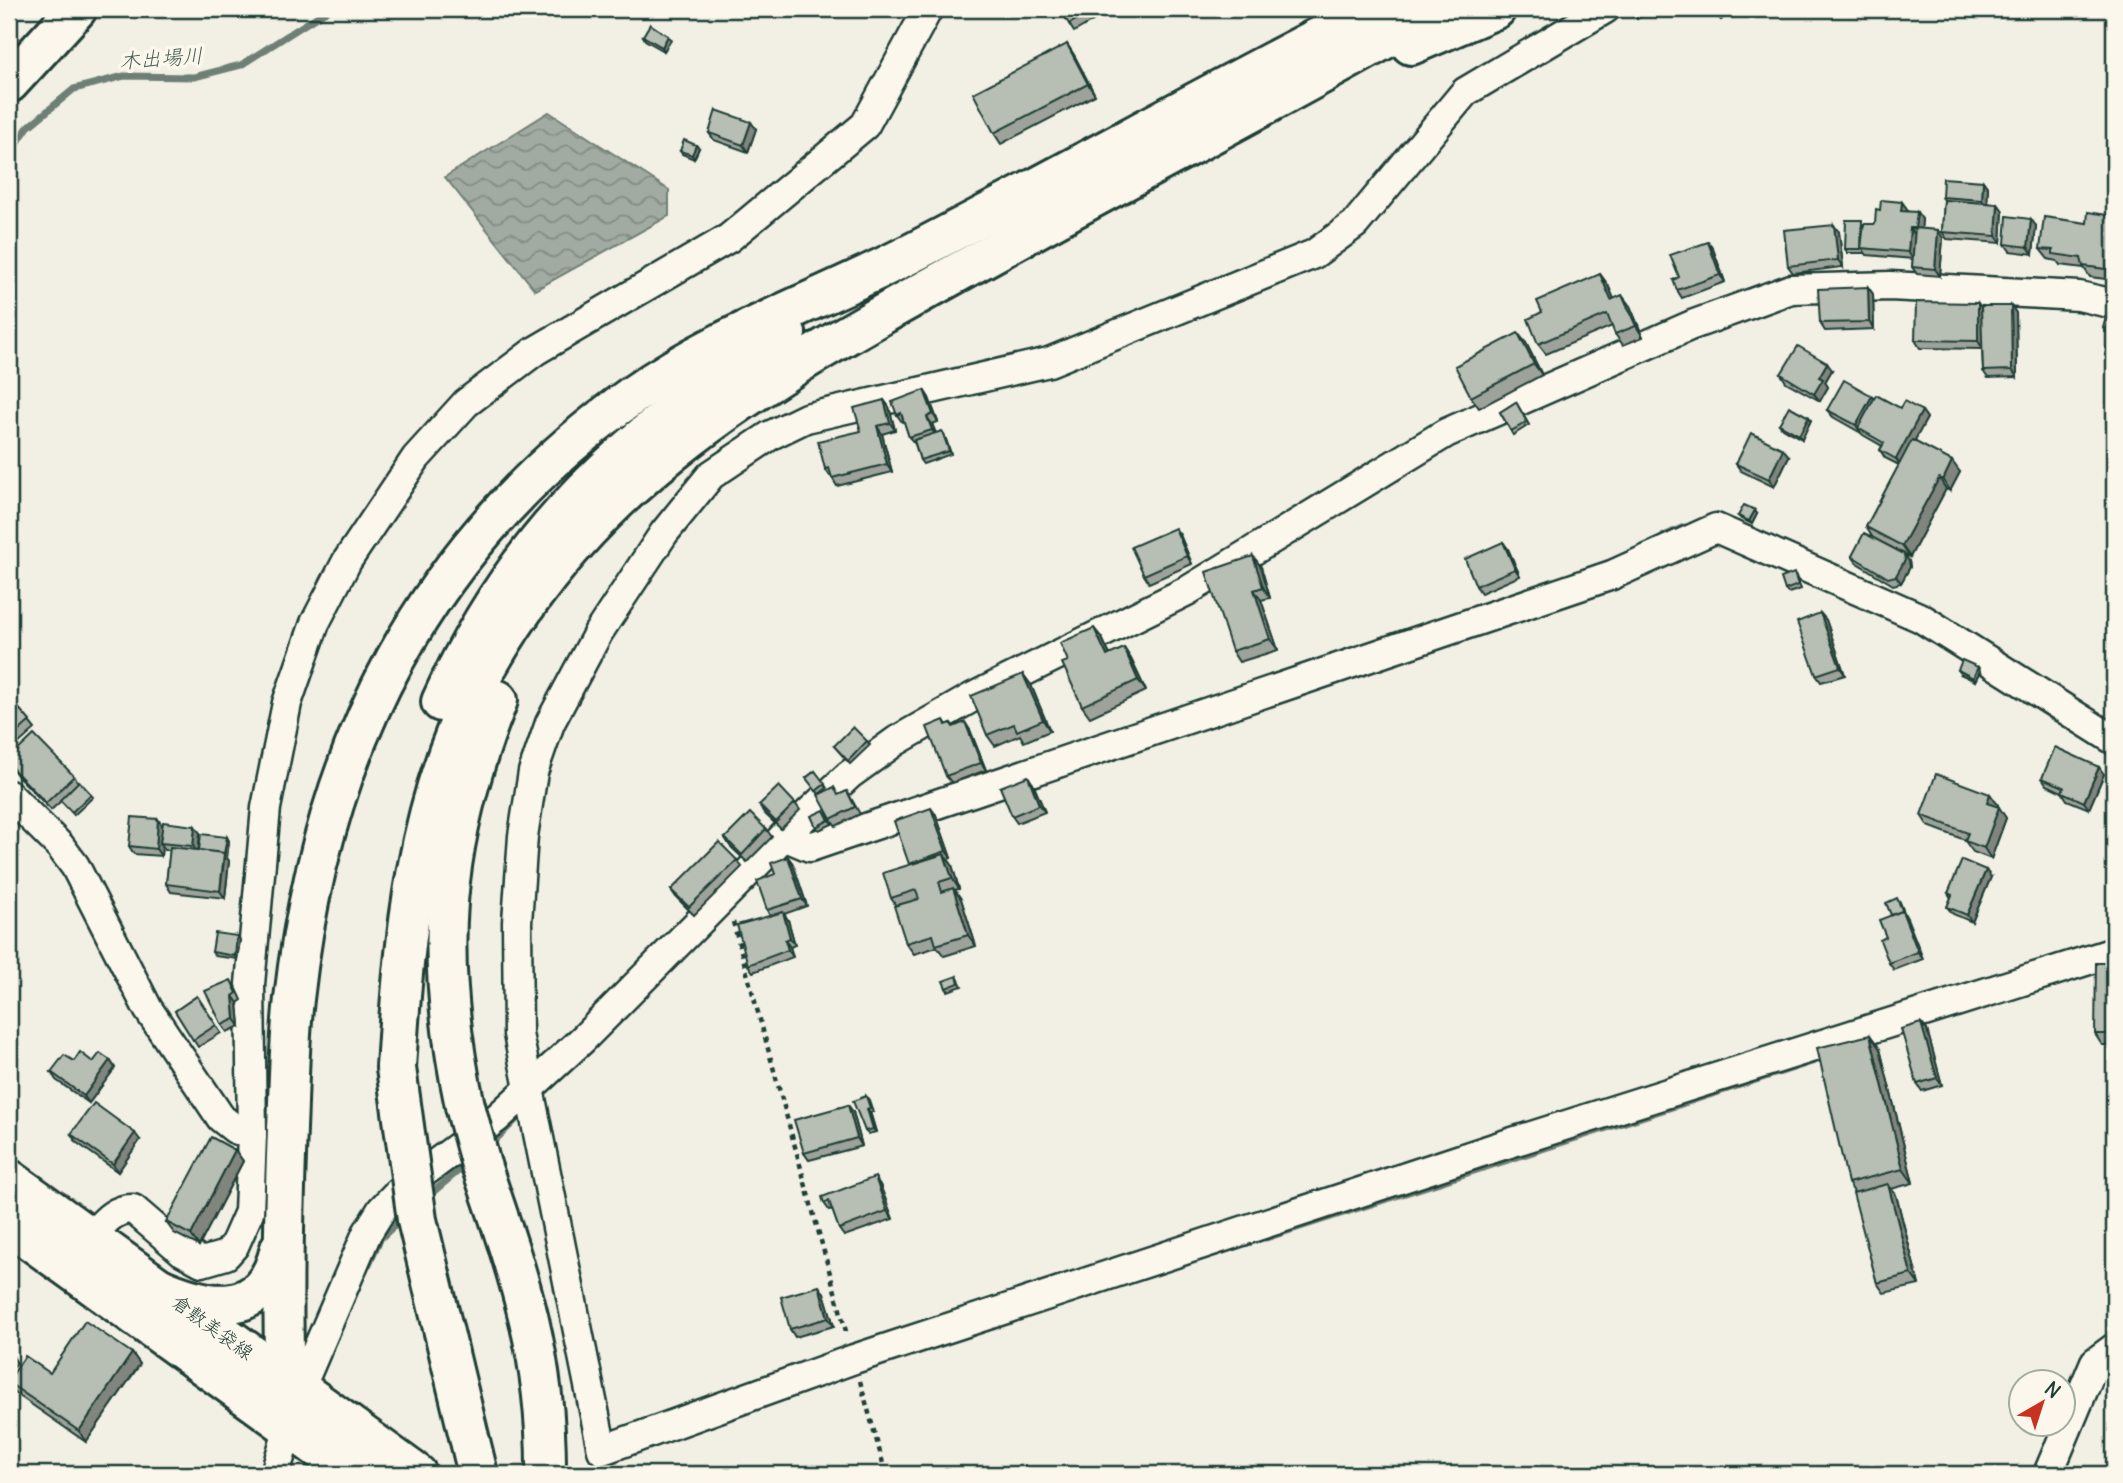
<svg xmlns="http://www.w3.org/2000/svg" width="2123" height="1483" viewBox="0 0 2123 1483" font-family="Delius,'Klee One',sans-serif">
<defs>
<pattern id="water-waves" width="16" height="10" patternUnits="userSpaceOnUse" patternTransform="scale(1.75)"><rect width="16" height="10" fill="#a2aba1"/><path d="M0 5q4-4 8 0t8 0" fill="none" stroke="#838c84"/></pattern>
</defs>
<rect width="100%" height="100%" fill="#f2f0e5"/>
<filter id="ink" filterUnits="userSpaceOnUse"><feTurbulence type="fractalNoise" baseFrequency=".0143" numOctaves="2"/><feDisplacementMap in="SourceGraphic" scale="14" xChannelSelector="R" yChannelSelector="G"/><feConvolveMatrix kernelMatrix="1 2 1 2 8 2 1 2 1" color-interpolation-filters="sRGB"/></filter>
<g filter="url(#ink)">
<polygon fill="url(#water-waves)" stroke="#6e7f75" stroke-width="2" points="549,112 669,190 669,216 535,290 445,177"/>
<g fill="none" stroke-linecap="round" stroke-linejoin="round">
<g stroke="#6e7f75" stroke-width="7">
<polyline points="9,155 28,127 74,89 124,76 194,77 241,65 329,9"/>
<polyline points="1664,536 1684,527 1692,530"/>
<polyline points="2026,700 2054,718"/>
<polyline points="489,1146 521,1115"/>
<polyline points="427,1197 469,1162"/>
<polyline points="1266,1238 1821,1059"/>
<polyline points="369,1264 380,1239 405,1216"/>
<polyline points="597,1474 622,1456"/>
</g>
<g stroke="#1f3d34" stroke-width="33">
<g id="street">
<polyline points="1605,9 1465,92 1355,224 1314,254 1049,362 806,418 771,435 711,475 664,533 598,633 550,723 533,772 523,836 517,922 518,1034 602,1450 854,1359 1497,1147 2114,952"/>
<polyline points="9,795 60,846 75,866 148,1009 221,1118 235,1129 252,1135"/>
<polyline points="784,836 810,847 1612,575 1716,528 1921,618 2114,740"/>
<path d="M89,1238C102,1225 113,1208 133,1209L182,1251L202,1262L226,1255L234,1246L249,1212L252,1135L250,984L266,808L287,703L315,623L347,561L416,458L466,403L535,351L729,238L865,125L928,9"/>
<polyline points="275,1474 300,1389 367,1233 382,1209 399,1191 497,1118 583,1039 784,836 849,775 896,741 973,697 1187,591 1446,433 1692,325 1791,289 1890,286 2079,296 2114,304"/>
<polyline points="2048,1474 2095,1362 2114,1348"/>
</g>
</g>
<g stroke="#1f3d34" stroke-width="44">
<g id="primary">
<polyline points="9,83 77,9"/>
<polyline points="9,1179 417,1474"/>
<polyline points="9,1225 354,1474"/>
</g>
</g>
<g stroke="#1f3d34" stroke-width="44">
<g id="highway">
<polyline points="1411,45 1496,9"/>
<path d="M441,702C519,528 630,434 786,333"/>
<path d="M396,1068C404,935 416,802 479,682C593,467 787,367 991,254C1139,171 1291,94 1438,9"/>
<path d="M465,1106C433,956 441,843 498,700"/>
<path d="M481,1165C519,1276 547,1355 546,1474"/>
<path d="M156,1286C210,1310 264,1320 280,1248"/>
<path d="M287,1427C281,1327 283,1228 287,1128C289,1086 289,1042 294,999C322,746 424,545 633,395C718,335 816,302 908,255C1064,175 1217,88 1374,9"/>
</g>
</g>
<g stroke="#1f3d34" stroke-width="4.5" stroke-dasharray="5 5" stroke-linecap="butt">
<polyline points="733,922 847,1335"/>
<polyline points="860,1381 886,1474"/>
</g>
<use href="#street" stroke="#fbf7ec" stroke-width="28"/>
<use href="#primary" stroke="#fbf7ec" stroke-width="38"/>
<use href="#highway" stroke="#fbf7ec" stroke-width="38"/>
<g stroke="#1f3d34" stroke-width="44" stroke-linecap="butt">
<g id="highway-bridge">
<polyline points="396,1068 417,1220 478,1474"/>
<polyline points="465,1106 481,1165"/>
</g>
</g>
<use href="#highway-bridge" stroke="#fbf7ec" stroke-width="38"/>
</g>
<g fill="#9da39a" stroke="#1f3d34" stroke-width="2">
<polygon points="1090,9 1096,19 1074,32 1069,24"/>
<polygon points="1632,9 1654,9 1637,19"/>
<polygon points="1710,9 1730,9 1731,11 1721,20"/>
<polygon points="643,36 671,40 664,51 645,40"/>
<polygon points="1067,44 1074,55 1095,95 1001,144 994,133"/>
<polygon points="756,129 748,152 714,140 709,133"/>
<polygon points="699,148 694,159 682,154 680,151"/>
<polygon points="1983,181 1988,188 1987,203 1998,204 2003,211 2001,243 1947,239 1942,232 1944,200 1942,197"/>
<polygon points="1902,202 1907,209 1907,211 1922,219 1921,229 1943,238 1940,276 1917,274 1912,267 1913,259 1867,255 1864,251 1864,253 1848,253 1845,249 1864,224 1875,224 1880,210"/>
<polygon points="2114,216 2114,280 2090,277 2084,268 2060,265 2057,261 2048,259 2040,249 2087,223"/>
<polygon points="2036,226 2033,254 2010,251 2005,244"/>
<polygon points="1839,232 1843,267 1793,273 1788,266"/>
<polygon points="1713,249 1725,282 1682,298 1677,290 1679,277"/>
<polygon points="1600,274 1608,285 1614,299 1630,306 1643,337 1623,345 1615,334 1612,326 1546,354 1538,344 1542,312"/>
<polygon points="1868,287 1873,294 1874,329 1825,331 1820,323"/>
<polygon points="2011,306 2016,313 2017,377 1988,378 1983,371 1982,349 1920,348 1915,340 1981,307"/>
<polygon points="2114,316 2114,363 2110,362 2105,355 2112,334 2105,332 2103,328"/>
<polygon points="1526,343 1542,375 1479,408 1471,397"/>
<polygon points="1832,370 1825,382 1828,387 1820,401 1786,382 1781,374"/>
<polygon points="924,390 929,398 938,422 932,424 936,433 944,434 951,454 923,464 920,460 915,444 909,437 904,421 902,422 897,415"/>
<polygon points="1872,396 1874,398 1900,408 1922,411 1927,418 1914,441 1960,472 1950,491 1946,489 1910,557 1888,546 1904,554 1909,561 1910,567 1901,583 1893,585 1857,563 1852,556 1873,538 1866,527 1899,465 1885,458 1880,450 1882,446 1863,435 1861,433 1833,417 1827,410"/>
<polygon points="884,400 889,407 895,430 882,434 892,472 837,486 831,476 830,476 825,469 861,431"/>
<polygon points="1516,402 1529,425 1513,435 1500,412"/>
<polygon points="1809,417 1811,420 1802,439 1782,428 1779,424"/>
<polygon points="1789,456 1774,487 1741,471 1736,464"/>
<polygon points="1757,514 1752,524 1741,519 1738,516"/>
<polygon points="1180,535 1192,564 1149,583 1144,575"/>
<polygon points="1503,542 1508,549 1520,576 1481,593 1476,586"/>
<polygon points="1253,556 1261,567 1270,598 1261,600 1278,650 1239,662 1232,651"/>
<polygon points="1796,576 1801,589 1788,593 1785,590"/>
<polygon points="1820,613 1826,620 1845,675 1821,682 1816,675"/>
<polygon points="1102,638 1110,655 1124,648 1131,659 1146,691 1090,717 1082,706 1068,661"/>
<polygon points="1978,667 1980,671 1975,681 1960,674 1958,670"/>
<polygon points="1023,674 1031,685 1050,731 1024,742 1020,735 995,746 987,735"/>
<polygon points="9,697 35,729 9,752"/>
<polygon points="944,720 947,725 951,723 954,727 970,730 986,770 952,783 946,776"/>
<polygon points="867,741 870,745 850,764 834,746"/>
<polygon points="12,768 74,776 78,782 93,797 74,815 61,801 51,810 17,775"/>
<polygon points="815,771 827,788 819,794 806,778"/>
<polygon points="2104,774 2089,809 2067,800 2062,792 2047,785 2042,778"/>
<polygon points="1033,784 1045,812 1017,823 1012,816"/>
<polygon points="847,791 860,814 836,826 831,819 839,795"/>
<polygon points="1990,794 1998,805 1997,807 2006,818 1991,859 1973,852 1965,841 1965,840 1928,826 1921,815"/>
<polygon points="795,803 800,810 781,829 764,813 759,805"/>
<polygon points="826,814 832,824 819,830 816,827"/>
<polygon points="936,815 951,858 948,859 952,865 959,889 955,890 961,899 976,946 944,956 937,947 914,954 906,943 896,906 891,898"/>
<polygon points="162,826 200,833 198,850 227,837 229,841 227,858 229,861 225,898 171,892 166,884 170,850 165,850 162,845 161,856 134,854 129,846"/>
<polygon points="766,829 772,837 747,862 730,846 725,838"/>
<polygon points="788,857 793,864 807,906 784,914 788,920 795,945 790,947 793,957 753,972 748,965 770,916 767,910 775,874"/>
<polygon points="737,860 742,867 694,915 676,897 671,890"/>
<polygon points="1991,877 1972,922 1953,914 1947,907 1951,898 1948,893"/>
<polygon points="1900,902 1923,959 1894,970 1889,963 1886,937 1891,915"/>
<polygon points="237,936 240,940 237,959 215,956 212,952"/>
<polygon points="2114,963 2114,1045 2102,1045 2095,1034"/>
<polygon points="957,976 962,986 948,991 946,988"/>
<polygon points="236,987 242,1000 238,1003 240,1026 227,1032 222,1025"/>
<polygon points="197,996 221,1033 198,1047 175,1011"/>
<polygon points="1921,1023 1927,1030 1942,1085 1922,1091 1917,1084"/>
<polygon points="1870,1035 1880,1049 1913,1183 1891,1189 1896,1195 1919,1285 1884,1293 1877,1283 1854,1192 1848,1183"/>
<polygon points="110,1060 115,1068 89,1103 56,1080 51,1072 93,1062"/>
<polygon points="866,1096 869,1100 873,1112 870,1112 876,1132 868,1134 865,1131"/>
<polygon points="848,1105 853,1112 862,1146 809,1160 804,1153"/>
<polygon points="71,1134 140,1140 118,1172 76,1142"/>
<polygon points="235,1150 243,1161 199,1246 174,1233 166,1222"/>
<polygon points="880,1185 893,1219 844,1236 839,1229 832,1209 829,1210 824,1203"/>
<polygon points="824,1293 834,1326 795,1337 790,1329"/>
<polygon points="132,1353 140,1364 86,1442 15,1393 9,1384 9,1380 50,1373"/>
</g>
<g fill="#80857d" stroke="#1f3d34" stroke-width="2">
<polygon points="668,36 671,40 664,51 662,47"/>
<polygon points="1067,44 1074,55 1095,95 1088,84"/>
<polygon points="751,122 756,129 748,152 743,145"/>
<polygon points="696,145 699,148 694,159 692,155"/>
<polygon points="1983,181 1988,188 1987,208 1982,200"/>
<polygon points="1902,202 1907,209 1906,218 1901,211"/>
<polygon points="1998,204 2003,211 2001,243 1996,236"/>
<polygon points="1917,212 1922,219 1921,235 1915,228"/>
<polygon points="2031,219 2036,226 2033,254 2028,247"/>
<polygon points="1834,225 1839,232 1843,267 1838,260"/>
<polygon points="1910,228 1915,235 1913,259 1908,252"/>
<polygon points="1938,230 1943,238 1940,276 1935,269"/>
<polygon points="1708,242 1713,249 1725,282 1720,275"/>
<polygon points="1600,274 1608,285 1619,311 1611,300"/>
<polygon points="1868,287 1873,294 1874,329 1869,322"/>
<polygon points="1622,295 1630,306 1643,337 1636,326"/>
<polygon points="1978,303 1983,310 1983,349 1978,341"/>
<polygon points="2011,306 2016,313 2017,377 2012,370"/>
<polygon points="1518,333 1526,343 1542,375 1534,364"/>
<polygon points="1827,363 1832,370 1825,382 1828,387 1820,401 1814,394 1819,377"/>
<polygon points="924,390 929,398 938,422 933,414"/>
<polygon points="1872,396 1877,403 1858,428 1861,433 1856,425"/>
<polygon points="884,400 889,407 895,430 890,423"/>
<polygon points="1922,411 1927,418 1901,466 1896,459"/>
<polygon points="927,417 932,424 937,437 932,430"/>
<polygon points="1809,417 1811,420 1802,439 1799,435"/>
<polygon points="877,426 882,434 892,472 887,464"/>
<polygon points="942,431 944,434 951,454 949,451"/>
<polygon points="1783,449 1789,456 1774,487 1769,479"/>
<polygon points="1952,461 1960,472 1950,491 1943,480"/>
<polygon points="1939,478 1946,489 1910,557 1902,546"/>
<polygon points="1755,510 1757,514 1752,524 1749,521"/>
<polygon points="1175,528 1180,535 1192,564 1187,556"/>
<polygon points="1503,542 1508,549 1520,576 1515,569"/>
<polygon points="1904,554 1909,561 1910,567 1901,583 1896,576"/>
<polygon points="1253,556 1261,567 1270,598 1263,587"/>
<polygon points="1254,590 1261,600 1278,650 1270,639"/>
<polygon points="1820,613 1826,620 1845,675 1840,667"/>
<polygon points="1094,628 1102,638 1115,667 1107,656"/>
<polygon points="1124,648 1131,659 1146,691 1138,680"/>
<polygon points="1978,667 1980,671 1975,681 1973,678"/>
<polygon points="1023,674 1031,685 1050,731 1043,720"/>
<polygon points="965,722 970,730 986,770 981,763"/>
<polygon points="2099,767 2104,774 2089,809 2084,802"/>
<polygon points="1028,776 1033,784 1045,812 1039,805"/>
<polygon points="1990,794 1998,805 1995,814 1987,803"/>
<polygon points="1999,807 2006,818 1991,859 1984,848"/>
<polygon points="931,808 936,815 951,858 946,851"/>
<polygon points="158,819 163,827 160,843 162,845 161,856 156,849"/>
<polygon points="195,826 200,833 198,854 193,846"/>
<polygon points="227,837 229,841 227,858 229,861 225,898 220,891"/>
<polygon points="944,854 952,865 959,889 952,878"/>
<polygon points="788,857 793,864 807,906 802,899"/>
<polygon points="1986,870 1991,877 1972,922 1967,915"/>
<polygon points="953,888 961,899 976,946 968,935"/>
<polygon points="1902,911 1907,918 1923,959 1918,952"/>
<polygon points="783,912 788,920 795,945 790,938"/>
<polygon points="237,936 240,940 237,959 235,956"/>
<polygon points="785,940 790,947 793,957 788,950"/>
<polygon points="233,996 238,1003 240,1026 235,1019"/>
<polygon points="1921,1023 1927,1030 1942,1085 1937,1078"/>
<polygon points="1870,1035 1880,1049 1913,1183 1903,1169"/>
<polygon points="110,1060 115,1068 89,1103 84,1096"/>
<polygon points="848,1105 853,1112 862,1146 857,1138"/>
<polygon points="867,1109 870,1112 876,1132 873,1129"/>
<polygon points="135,1133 140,1140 118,1172 113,1164"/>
<polygon points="235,1150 243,1161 199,1246 191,1235"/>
<polygon points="875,1177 880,1185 893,1219 887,1211"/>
<polygon points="1888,1184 1896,1195 1919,1285 1911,1274"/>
<polygon points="819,1286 824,1293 834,1326 828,1318"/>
<polygon points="132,1353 140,1364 86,1442 79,1431"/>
<polygon points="12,1355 17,1363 9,1372 9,1359"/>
</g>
<g fill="#b7beb3" stroke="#1f3d34" stroke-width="2">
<polygon points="1060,9 1089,9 1091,12 1069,24"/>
<polygon points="1632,9 1645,9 1635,15"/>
<polygon points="1711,9 1727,9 1719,16"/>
<polygon points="650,24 668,36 662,47 643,36"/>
<polygon points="1067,44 1088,84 994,133 973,93"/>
<polygon points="716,110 751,122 743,145 709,133"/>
<polygon points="684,140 696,145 692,155 680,151"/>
<polygon points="1943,178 1983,181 1982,200 1942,197"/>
<polygon points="1881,200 1902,202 1901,211 1917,212 1915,228 1938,230 1935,269 1912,267 1915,228 1910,228 1908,252 1861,248 1864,224 1875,224 1876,209 1880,210"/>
<polygon points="1944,200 1998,204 1996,236 1942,232"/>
<polygon points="2088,212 2114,216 2114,270 2083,266 2081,258 2053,254 2053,250 2040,249 2044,217 2087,223"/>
<polygon points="2007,216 2031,219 2028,247 2005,244"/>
<polygon points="1846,220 1862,220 1861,249 1845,249"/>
<polygon points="1834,225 1838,260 1788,266 1784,230"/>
<polygon points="1708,242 1720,275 1677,290 1673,280 1679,277 1670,255"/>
<polygon points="1600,274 1611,300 1622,295 1636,326 1615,334 1607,314 1538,344 1528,319 1542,312 1537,301"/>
<polygon points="1868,287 1869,322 1820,323 1818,289"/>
<polygon points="1916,302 1978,303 1978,341 1915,340"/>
<polygon points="1981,306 2011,306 2012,370 1983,371"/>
<polygon points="2107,314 2114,316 2114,332 2103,328"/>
<polygon points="2112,332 2114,333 2114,358 2105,355"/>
<polygon points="1518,333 1534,364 1471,397 1455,366"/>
<polygon points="1798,346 1827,363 1819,377 1823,379 1814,394 1781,374"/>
<polygon points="1844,380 1872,396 1856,425 1827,410"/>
<polygon points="924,390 933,414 927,417 932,430 909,437 901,413 897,415 892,402"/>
<polygon points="1876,395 1900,408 1904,401 1922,411 1896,459 1880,450 1884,443 1858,428"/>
<polygon points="884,400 890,423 877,426 887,464 832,478 829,468 825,469 818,441 861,431 854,408"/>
<polygon points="1516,402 1527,422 1511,431 1500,412"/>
<polygon points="1789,406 1809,417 1799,435 1779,424"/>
<polygon points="942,431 949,451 920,460 914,440"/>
<polygon points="1751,433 1783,449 1769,479 1736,464"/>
<polygon points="1912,440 1952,461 1943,480 1939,478 1902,546 1866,527"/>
<polygon points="1744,505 1755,510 1749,521 1738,516"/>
<polygon points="1175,528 1187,556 1144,575 1131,547"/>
<polygon points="1864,533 1904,554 1905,560 1896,576 1888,578 1852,556"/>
<polygon points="1503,542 1515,569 1476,586 1465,559"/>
<polygon points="1253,556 1263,587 1254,590 1270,639 1232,651 1206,572"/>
<polygon points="1794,573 1798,585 1785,590 1781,578"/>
<polygon points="1820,613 1840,667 1816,675 1797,622"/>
<polygon points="1094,628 1107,656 1124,648 1138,680 1082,706 1062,663 1068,661 1060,643"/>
<polygon points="1962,660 1978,667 1973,678 1958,670"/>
<polygon points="1023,674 1043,720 1017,731 1014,724 987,735 971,696"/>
<polygon points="9,697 30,721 9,740"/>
<polygon points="944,720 946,725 951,723 953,727 965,722 981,763 946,776 927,727"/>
<polygon points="853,727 867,741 848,761 834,746"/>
<polygon points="34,735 74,776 46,803 12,768 14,754"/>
<polygon points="2055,747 2099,767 2084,802 2062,792 2064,787 2042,778"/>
<polygon points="815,771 825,784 816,791 806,778"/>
<polygon points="1936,774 1990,794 1987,803 1999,807 1984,848 1965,841 1968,833 1921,815"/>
<polygon points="1028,776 1039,805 1012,816 1000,787"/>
<polygon points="79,781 91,794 72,812 60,800"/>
<polygon points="779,786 795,803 776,822 759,805"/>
<polygon points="834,787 838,795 847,791 855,807 831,819 818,795"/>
<polygon points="931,808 946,851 909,864 894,821"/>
<polygon points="824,810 829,820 816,827 811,816"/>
<polygon points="750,813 766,829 742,855 725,838"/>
<polygon points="132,817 158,819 156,849 129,846"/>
<polygon points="163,822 195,826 193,846 160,843"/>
<polygon points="201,834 227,837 224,854 199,850"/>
<polygon points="719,842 737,860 689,907 671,890"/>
<polygon points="170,847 224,853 220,891 166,884"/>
<polygon points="944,854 952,878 939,882 942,892 953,888 968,935 936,945 933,935 906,943 894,906 919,899 916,890 891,898 883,873"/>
<polygon points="788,857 802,899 767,910 757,881 775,874 771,863"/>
<polygon points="1962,860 1986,870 1967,915 1947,907 1952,895 1948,893"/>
<polygon points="1897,898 1903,912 1902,911 1891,915 1886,903"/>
<polygon points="1902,911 1918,952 1889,963 1880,940 1886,937 1879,920"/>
<polygon points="783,912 790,938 785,940 788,950 748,965 737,925"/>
<polygon points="215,933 237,936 235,956 212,952"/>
<polygon points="2096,963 2114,963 2114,1034 2095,1034"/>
<polygon points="957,976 959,983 946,988 943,981"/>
<polygon points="231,980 237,993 233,996 235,1019 222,1025 205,991"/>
<polygon points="197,996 216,1025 193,1040 175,1011"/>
<polygon points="1921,1023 1937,1078 1917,1084 1901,1029"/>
<polygon points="1870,1035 1903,1169 1848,1183 1817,1048"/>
<polygon points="80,1052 93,1062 100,1053 110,1060 84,1096 51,1072 64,1055 74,1061"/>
<polygon points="866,1096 870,1108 867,1109 873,1129 865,1131 853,1101"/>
<polygon points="94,1103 135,1133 113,1164 71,1134"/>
<polygon points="848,1105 857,1138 804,1153 794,1120"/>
<polygon points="211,1137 235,1150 191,1235 166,1222"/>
<polygon points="875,1177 887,1211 839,1229 829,1201 824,1203 822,1197"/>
<polygon points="1888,1184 1911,1274 1877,1283 1853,1193"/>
<polygon points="819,1286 828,1318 790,1329 781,1297"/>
<polygon points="85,1321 132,1353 79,1431 9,1383 9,1380 25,1356 50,1373"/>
<polygon points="200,1469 215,1474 198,1474"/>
</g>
</g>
<g text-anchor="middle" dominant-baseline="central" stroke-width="7" stroke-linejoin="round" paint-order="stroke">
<g font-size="19" fill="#1f3d34" stroke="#fbf7ec">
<text transform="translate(213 1327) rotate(36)">倉敷美袋線</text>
</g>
<g font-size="21" font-style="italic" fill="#465e55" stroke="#fbf7ec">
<text transform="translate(161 58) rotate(-4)">木出場川</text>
</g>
</g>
<rect width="2123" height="1483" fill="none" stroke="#fbf7ec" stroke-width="35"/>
<rect x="18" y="18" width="2088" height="1448" fill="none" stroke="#1f3d34" stroke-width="2.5" filter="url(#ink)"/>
<g transform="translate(2042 1403) rotate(39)"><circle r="33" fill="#fbf7ec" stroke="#a3ada2" stroke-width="2"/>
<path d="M0-5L12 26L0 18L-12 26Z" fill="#c8321e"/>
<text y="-10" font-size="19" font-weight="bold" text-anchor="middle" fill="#1f3d34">N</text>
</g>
</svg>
